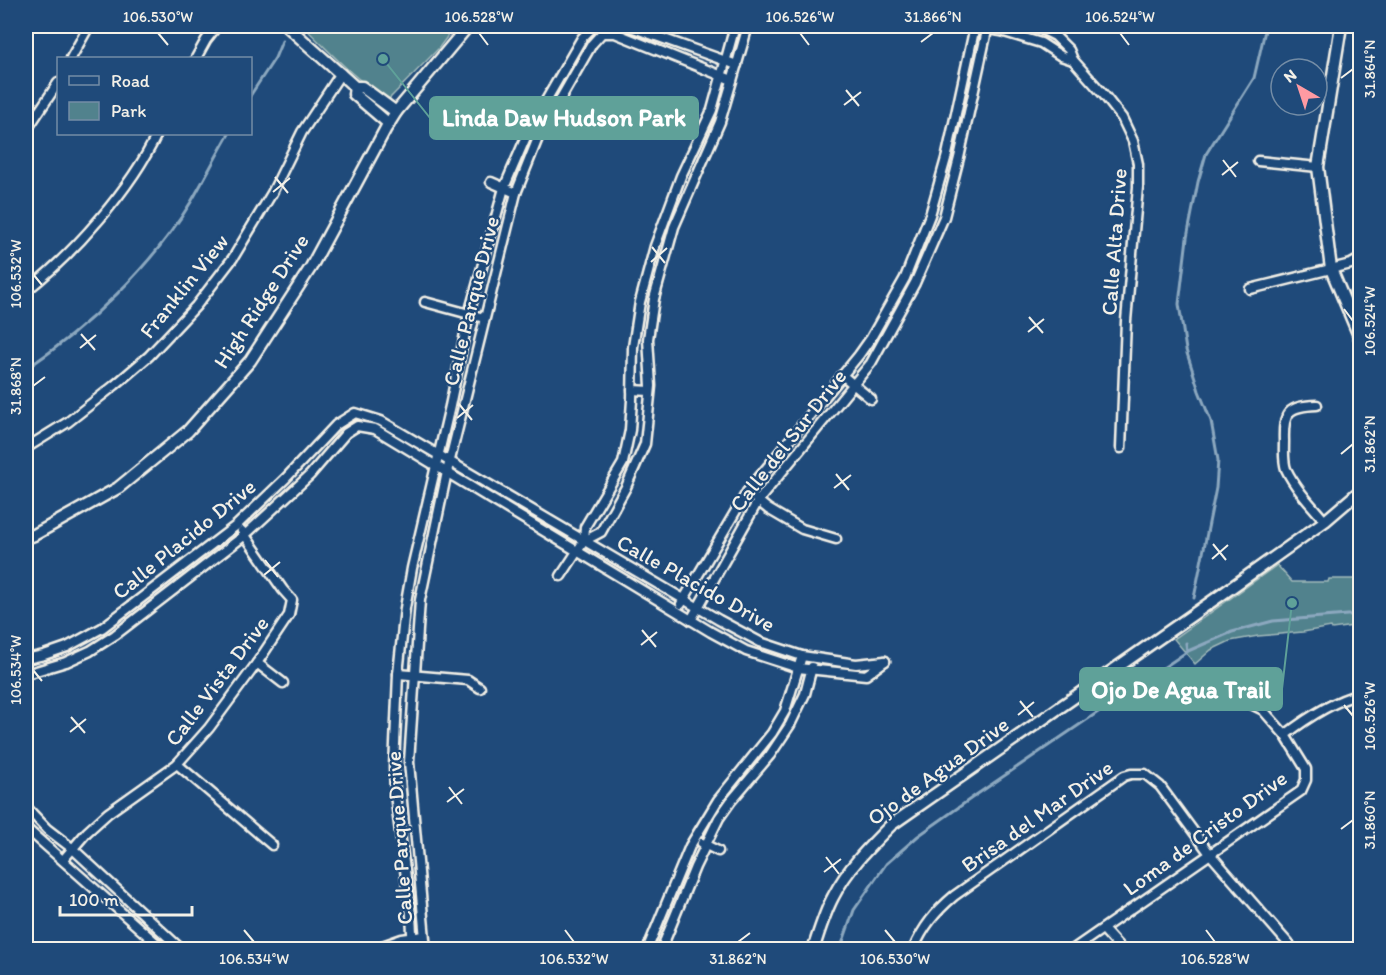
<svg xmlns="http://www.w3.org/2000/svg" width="1386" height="975" viewBox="0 0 1386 975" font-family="Itim,sans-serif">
<rect width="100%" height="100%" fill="#1f4a7a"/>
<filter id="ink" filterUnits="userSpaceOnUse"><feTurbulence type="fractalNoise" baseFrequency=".0167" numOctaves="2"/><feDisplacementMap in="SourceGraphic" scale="12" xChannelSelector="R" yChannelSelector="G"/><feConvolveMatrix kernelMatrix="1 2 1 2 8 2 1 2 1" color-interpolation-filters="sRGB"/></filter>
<g filter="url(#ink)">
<g fill="#51828d" stroke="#a2baba" stroke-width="1.5">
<path d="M303,26H455L438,49L388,100C356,81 330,52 303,26Z"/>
<polygon points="1277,565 1292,582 1328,582 1329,579 1360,579 1360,625 1332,629 1331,627 1303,632 1258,636 1230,641 1211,650 1195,664 1174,639"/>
</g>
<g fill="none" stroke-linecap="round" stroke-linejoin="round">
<g stroke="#8ca8bf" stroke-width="3">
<polyline points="250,96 275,58 282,41"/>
<path d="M26,369C87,328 152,266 191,202C204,180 216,156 229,134"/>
<polyline points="1194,598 1216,488 1218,460 1211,421 1199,391 1186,350 1179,304 1187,238 1198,182 1206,154 1254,78 1266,26"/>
<polyline points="1186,643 1187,652"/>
<polyline points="840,950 854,910 886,864 918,836 976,795 1188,651 1232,632 1273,621 1360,614"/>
</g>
<g stroke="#f4f1e8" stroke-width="13">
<g id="minor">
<polyline points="628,26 737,65"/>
<polyline points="1035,26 1055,36 1069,50 1073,60 1104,95 1122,118 1133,141 1138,164 1138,187 1126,321 1121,448"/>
<polyline points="975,27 1001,31 1041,43 1061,56 1073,60"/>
<polyline points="71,58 89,26"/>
<polyline points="196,58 206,40 217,26"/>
<polyline points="26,131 58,83"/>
<polyline points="1258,161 1318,167"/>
<polyline points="491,182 516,193"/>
<polyline points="1250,289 1351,264 1360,259"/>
<path d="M26,291C74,253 131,189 157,134"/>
<polyline points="425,302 484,318"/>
<polyline points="842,375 871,399"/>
<polyline points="632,390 650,391"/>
<path d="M1317,405C1288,406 1283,412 1284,441C1284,450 1283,461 1286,469C1295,488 1311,505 1325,521"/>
<polyline points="26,448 68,422 115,385 149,356 196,306 233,258 272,193 302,132 341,73"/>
<polyline points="747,492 768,509 802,529 836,539"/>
<polyline points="584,541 585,527 623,463 630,430 632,400 633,347 640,302 655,246 681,176 712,110 735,26"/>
<polyline points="561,576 584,541 601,532 626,487 645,444 651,386 648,339 654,299 674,227 720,122 748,26"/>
<polyline points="681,604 747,492 859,355 871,338 905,278 930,215 947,155 975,26"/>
<polyline points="691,620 758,501 871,363 915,283 944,217 959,158 988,26"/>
<polyline points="26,659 44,655 67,647 102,628 237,525 286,478 336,425 355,413 381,421 719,620 760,642 802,656 856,664 885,661"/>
<polyline points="257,663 283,683"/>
<polyline points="26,674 66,662 90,651 115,635 245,535 310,475 346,433 357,426 375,429 711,632 746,651 798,668 866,675 885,661"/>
<polyline points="398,674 468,680 480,688"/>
<path d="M1285,735C1307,718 1333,701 1360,694"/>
<polyline points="177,764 272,845"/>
<polyline points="26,807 47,829 73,849 182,950"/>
<polyline points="26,828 164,950"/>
<polyline points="702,843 718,851"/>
<polyline points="63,860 87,832 108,813 177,764 209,728 257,663 289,615 292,600 283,590 242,531"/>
<polyline points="1103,929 1122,950"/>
<polyline points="371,950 402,939 424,936"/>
<polyline points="413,950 411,915 395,795 394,767 398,674 405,608 412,568 450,406 469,314 504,188 529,130 582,38 594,26"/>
<polyline points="426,950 409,762 420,600 447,472 516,193 538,138 592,44 602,33 615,33 732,80"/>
<polyline points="647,950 690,846 718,800 772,733 785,711 802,656"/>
<polyline points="661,950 695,867 719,818 731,801 770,755 790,725 805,694 812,667"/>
<path d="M913,950C923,927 935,912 954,896L1124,776L1131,774H1145L1160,786L1210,854L1294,950"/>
<polyline points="1072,950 1301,791 1306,780 1306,769 1285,735 1263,710 1251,704"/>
</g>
</g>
<g stroke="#f4f1e8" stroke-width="15">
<g id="tertiary">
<polyline points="287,26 355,87 362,87 396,112"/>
<polyline points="1341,26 1318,167 1331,269 1360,338"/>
<polyline points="355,87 354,94 389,124"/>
<polyline points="26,538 34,535 118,488 188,431 250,361 311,267 386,128 396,112 468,26"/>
<path d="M813,950C819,932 824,914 833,897C847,869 869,847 891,825L1221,595L1325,521L1360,491"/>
</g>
</g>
<use href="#minor" stroke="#1f4a7a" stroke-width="8"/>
<use href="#tertiary" stroke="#1f4a7a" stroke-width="10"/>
</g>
</g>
<path fill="none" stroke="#f4f1e8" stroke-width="2" d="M158,33L168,45M479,33L488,45M800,33L809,45M1120,33L1129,45M921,42L933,33M1341,78L1353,69M846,90L859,106M844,105L861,92M1223,160L1236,177M1222,175L1238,162M275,177L288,193M273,192L290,178M652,247L665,263M651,262L667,248M33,274L42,285M1344,309L1353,321M1029,317L1043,333M1028,332L1044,319M81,334L95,350M80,348L96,335M33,386L45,377M459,404L472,420M457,418L473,405M1341,454L1353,444M836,474L849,490M834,488L851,475M1213,544L1226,560M1212,559L1228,545M265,560L278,577M264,575L280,562M642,630L656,647M641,645L657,632M33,670L42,681M1020,701L1033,717M1344,705L1353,716M1018,715L1034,702M71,717L85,733M70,732L86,719M449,787L462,804M447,802L464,789M1341,829L1353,820M826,857L839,874M824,872L841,859M244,930L254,942M565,930L574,942M885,930L895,942M1206,930L1215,942M738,942L750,933"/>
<g text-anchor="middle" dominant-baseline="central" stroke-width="4.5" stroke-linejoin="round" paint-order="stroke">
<g font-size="22" fill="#f4f1e8" stroke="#1f4a7a">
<text transform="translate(1114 242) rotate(-86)">Calle Alta Drive</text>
<text transform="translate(184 286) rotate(-51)">Franklin View</text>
<text transform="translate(261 301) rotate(-57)">High Ridge Drive</text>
<text transform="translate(471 301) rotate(-76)">Calle Parque Drive</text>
<text transform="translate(788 440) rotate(-52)">Calle del Sur Drive</text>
<text transform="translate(184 539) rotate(-39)">Calle Placido Drive</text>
<text transform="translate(696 583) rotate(29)">Calle Placido Drive</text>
<text transform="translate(217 681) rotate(-53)">Calle Vista Drive</text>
<text transform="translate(938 771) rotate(-36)">Ojo de Agua Drive</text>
<text transform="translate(1037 816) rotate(-35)">Brisa del Mar Drive</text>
<text transform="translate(1205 833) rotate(-36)">Loma de Cristo Drive</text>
<text transform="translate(399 838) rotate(-94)">Calle Parque Drive</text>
</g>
</g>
<path fill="none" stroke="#5fa199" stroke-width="2" d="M383 59L430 118M1292 603L1282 689"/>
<g fill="#5fa199" stroke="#1f4a7a" stroke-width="2">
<circle cx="383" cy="59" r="6"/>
<circle cx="1292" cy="603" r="6"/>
</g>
<g fill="#5fa199" stroke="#5fa199" stroke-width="2">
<rect x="430" y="97" width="268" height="42" rx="6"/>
<rect x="1080" y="668" width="202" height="42" rx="6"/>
</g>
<g font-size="24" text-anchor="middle" font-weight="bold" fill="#fff">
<text x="564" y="126">Linda Daw Hudson Park</text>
<text x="1181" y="698">Ojo De Agua Trail</text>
</g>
<rect width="1386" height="975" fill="none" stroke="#1f4a7a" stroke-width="66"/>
<rect x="57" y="57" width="195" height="78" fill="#1f4a7a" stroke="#748da6" stroke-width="1.5"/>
<rect x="69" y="76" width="30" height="9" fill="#1f4a7a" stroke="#748da6" stroke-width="1.5"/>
<text x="111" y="87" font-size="18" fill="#f4f1e8">Road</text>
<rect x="69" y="102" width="30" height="18" fill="#51828d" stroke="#748da6" stroke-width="1.5"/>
<text x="111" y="117" font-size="18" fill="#f4f1e8">Park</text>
<g transform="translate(1299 87) rotate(321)"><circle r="28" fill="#1f4a7a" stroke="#748da6" stroke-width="1.5"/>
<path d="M0-4.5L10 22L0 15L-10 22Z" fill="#ff9aa2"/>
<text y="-9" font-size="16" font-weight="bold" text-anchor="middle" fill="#f4f1e8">N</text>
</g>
<path d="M60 906v9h132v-9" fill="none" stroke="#f4f1e8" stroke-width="3"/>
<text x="69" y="906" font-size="18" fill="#f4f1e8" stroke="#1f4a7a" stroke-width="4.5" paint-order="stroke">100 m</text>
<rect x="33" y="33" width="1320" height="909" fill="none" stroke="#f4f1e8" stroke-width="2"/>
<g font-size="15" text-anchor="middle" fill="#f4f1e8">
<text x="158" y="22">106.530°W</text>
<text x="479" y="22">106.528°W</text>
<text x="800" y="22">106.526°W</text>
<text x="933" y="22">31.866°N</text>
<text x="1120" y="22">106.524°W</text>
<text transform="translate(1370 69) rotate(-90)" y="5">31.864°N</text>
<text transform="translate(16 274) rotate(-90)" y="5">106.532°W</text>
<text transform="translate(1370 321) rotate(-90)" y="5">106.524°W</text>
<text transform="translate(16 386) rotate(-90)" y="5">31.868°N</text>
<text transform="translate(1370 444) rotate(-90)" y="5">31.862°N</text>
<text transform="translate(16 670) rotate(-90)" y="5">106.534°W</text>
<text transform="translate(1370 716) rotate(-90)" y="5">106.526°W</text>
<text transform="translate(1370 820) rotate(-90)" y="5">31.860°N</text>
<text x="254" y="964">106.534°W</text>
<text x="574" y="964">106.532°W</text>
<text x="738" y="964">31.862°N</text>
<text x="895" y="964">106.530°W</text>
<text x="1215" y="964">106.528°W</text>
</g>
</svg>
